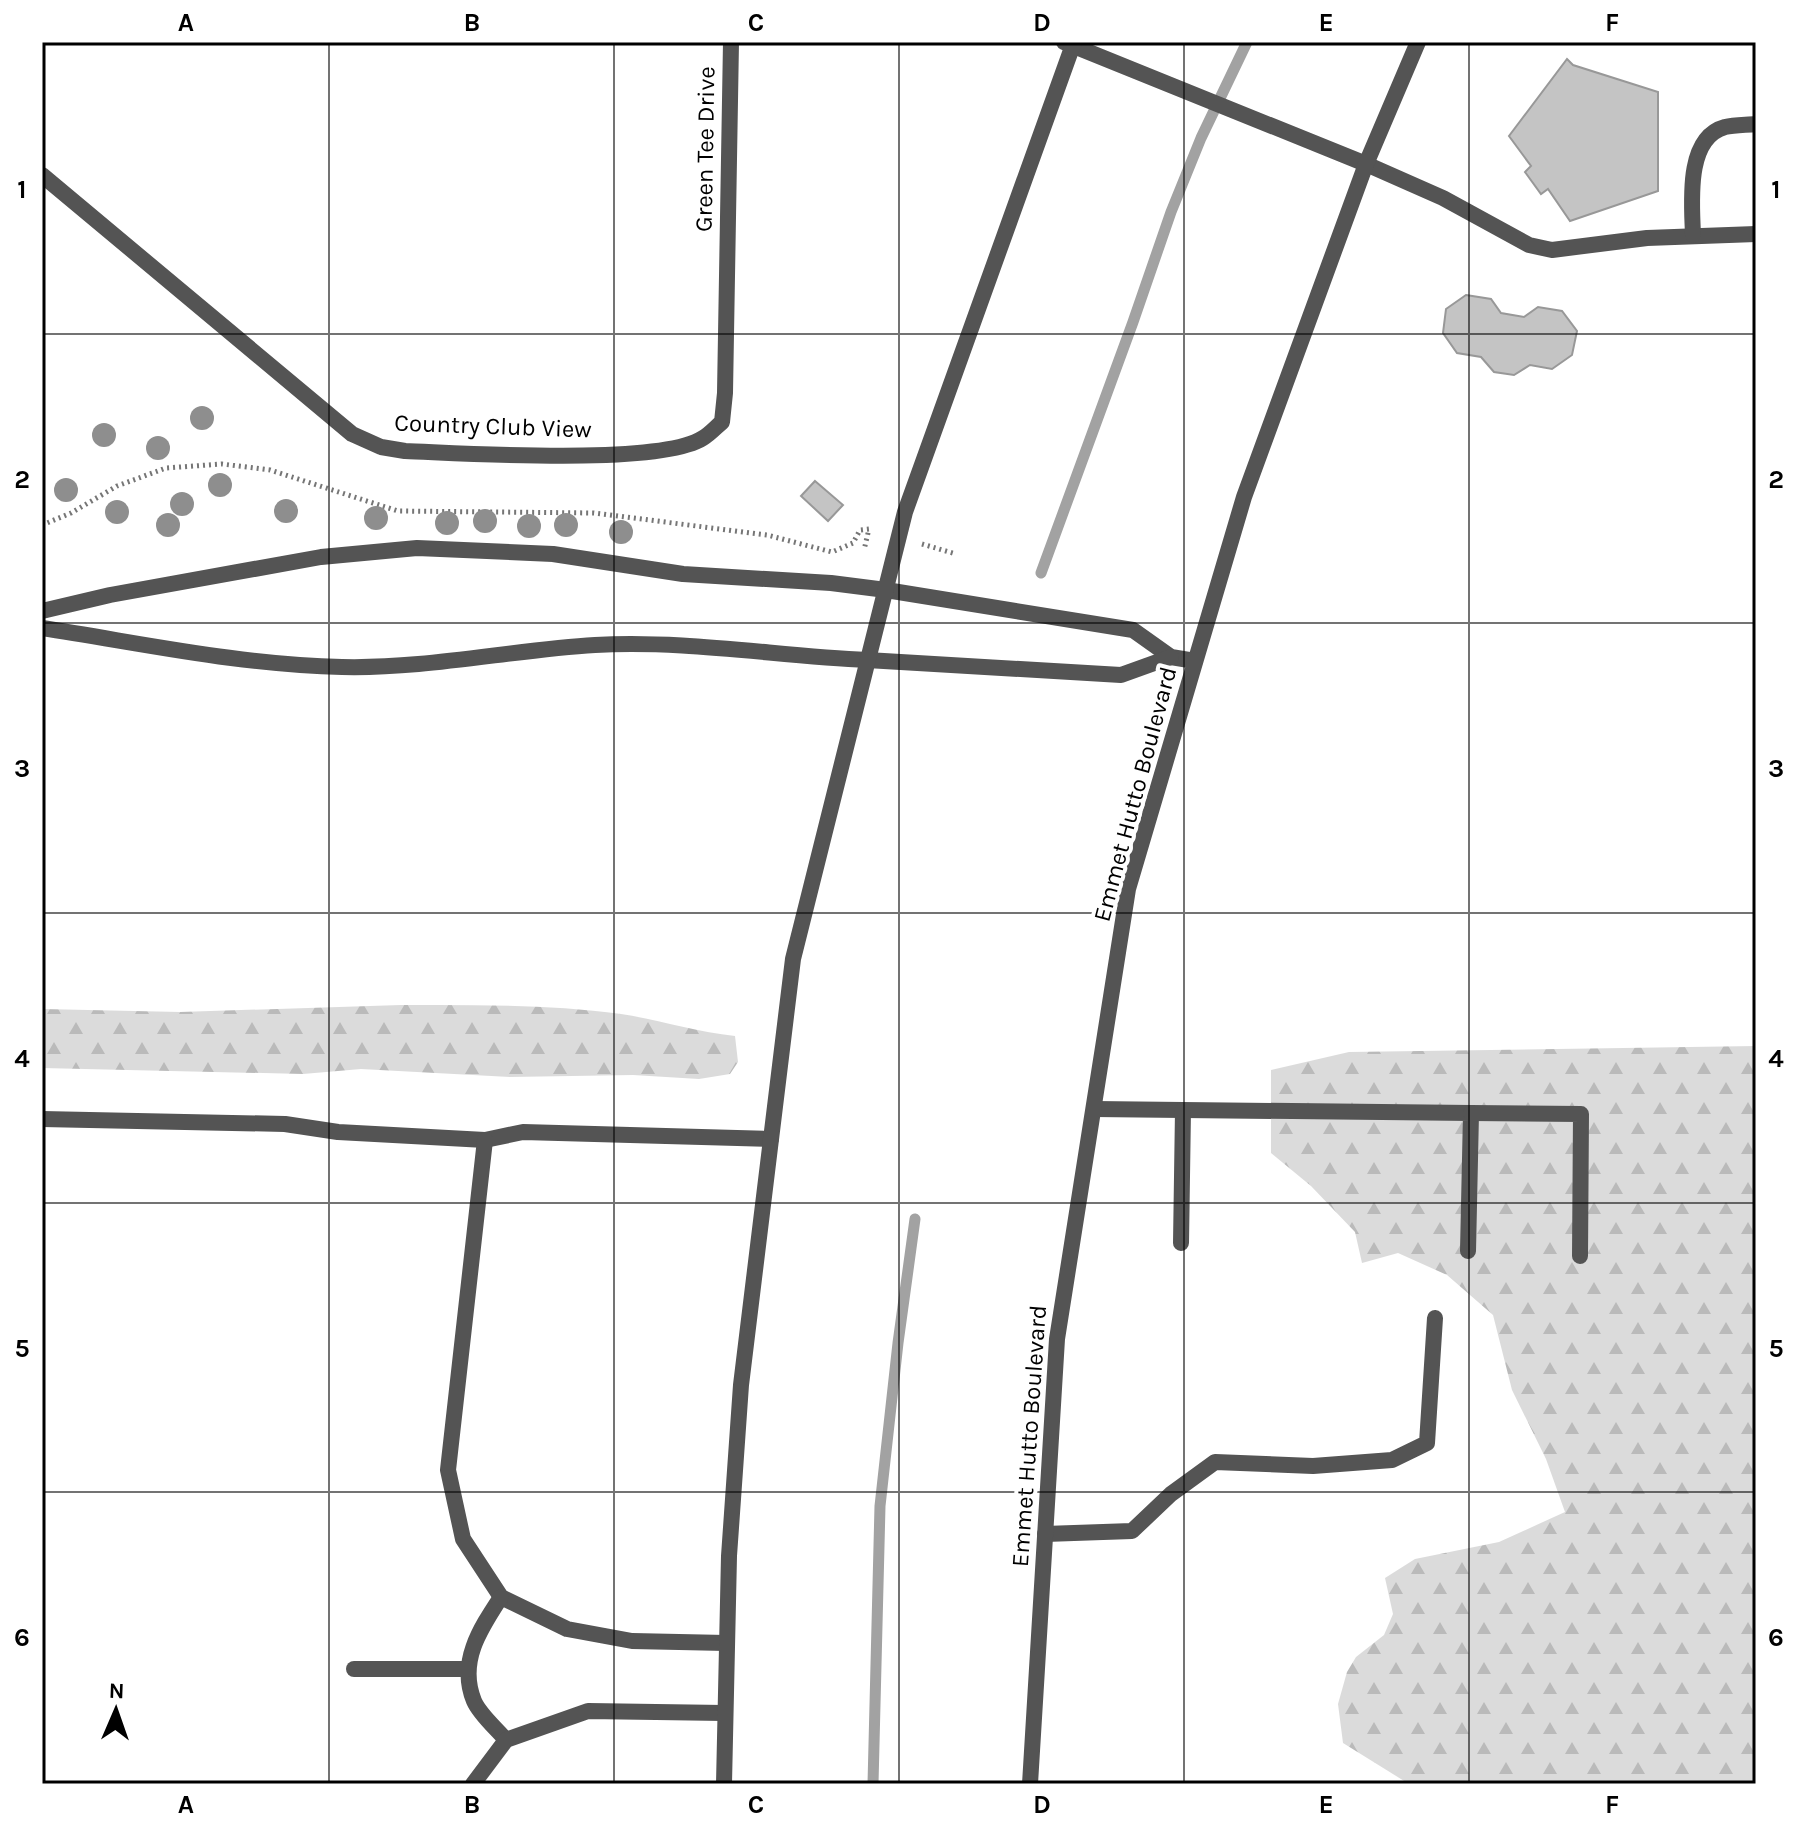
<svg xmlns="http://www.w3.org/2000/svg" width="1798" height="1826" viewBox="0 0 1798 1826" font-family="Karla,sans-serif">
<defs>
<pattern id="forest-firs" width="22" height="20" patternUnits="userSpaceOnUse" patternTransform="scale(2)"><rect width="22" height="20" fill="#dbdbdb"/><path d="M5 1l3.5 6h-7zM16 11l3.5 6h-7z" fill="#bababa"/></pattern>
</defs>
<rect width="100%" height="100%" fill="#fff"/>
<g fill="url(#forest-firs)">
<path d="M401,1005C474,1005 549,1004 621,1014C660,1020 696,1032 735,1036L738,1062L730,1074L699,1079L633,1075L510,1077L361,1069L303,1074L42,1068V1009L180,1012Z"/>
<polygon points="1756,1046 1756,1784 1409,1784 1343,1743 1338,1704 1347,1672 1356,1657 1384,1635 1393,1614 1385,1578 1415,1559 1499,1542 1565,1512 1546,1459 1512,1390 1493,1315 1447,1275 1398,1253 1362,1263 1355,1232 1311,1186 1271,1153 1271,1070 1349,1052"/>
</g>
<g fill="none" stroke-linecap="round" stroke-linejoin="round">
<g stroke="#a2a2a2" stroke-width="11">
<polyline points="1041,573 1133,322 1171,212 1201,138 1247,42"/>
<polyline points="873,1784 880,1506 898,1343 915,1219"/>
</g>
</g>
<g fill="#c4c4c4" stroke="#989898" stroke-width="2">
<polygon points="1567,59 1573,65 1658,92 1658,191 1570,221 1548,189 1541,194 1525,172 1531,166 1509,136"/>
<polygon points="1466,295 1491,299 1501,313 1524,317 1538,307 1562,311 1577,331 1572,355 1552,369 1530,365 1514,375 1494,372 1481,357 1457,353 1443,333 1446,309"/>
<polygon points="815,481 843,505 828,521 801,496"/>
</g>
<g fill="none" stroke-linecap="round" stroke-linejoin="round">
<g stroke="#767676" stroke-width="5" stroke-dasharray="2 4" stroke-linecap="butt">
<polyline points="42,525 71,513 117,486 166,468 222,464 270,470 398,511 594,513 767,535 832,552 853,543 860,530 869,529 864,550"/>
<polyline points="922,544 956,554"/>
</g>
<g stroke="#545454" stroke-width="16">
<polyline points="1366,164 1443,198 1529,245 1552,250 1647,238 1756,234"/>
<path d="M1693,235C1692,204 1685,138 1725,127C1734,125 1746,125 1756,124"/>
<polyline points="886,590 1133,630 1171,657 1195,661"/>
<polyline points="867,660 1121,675 1171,657"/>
<polyline points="1094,1109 1471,1113 1468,1251"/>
<polyline points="1471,1113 1581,1114 1580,1256"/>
<polyline points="42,1119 285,1124 338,1132 485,1140 523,1132 771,1139"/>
<polyline points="485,1140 448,1470 463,1539 501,1597 567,1629 632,1641 726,1643"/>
<polyline points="1181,1243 1183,1110"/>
<polyline points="1045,1534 1132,1531 1171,1494 1215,1462 1313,1466 1392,1460 1427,1443 1435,1318"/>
<path d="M501,1597C480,1629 458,1662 474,1701C480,1715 497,1729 506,1740"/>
<polyline points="354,1669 468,1669"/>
<polyline points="473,1784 506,1740 588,1711 724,1713"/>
</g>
<g stroke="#545454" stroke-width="16">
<polyline points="1064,42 1366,164"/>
<path d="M42,175L352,434L381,447L405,451C464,453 660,466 703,438C710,434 716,427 722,422L725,393L731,42"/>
<polyline points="42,611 110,595 321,557 417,548 553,554 683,574 831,583 886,590"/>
<path d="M42,628C141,643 241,665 342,667C427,669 511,650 595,645C686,640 777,656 867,660"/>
</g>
<g stroke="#545454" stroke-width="16">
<polyline points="724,1784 729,1556 741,1385 793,959 905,512 1074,42"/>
<polyline points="1030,1784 1057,1339 1128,889 1244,497 1366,164 1418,42"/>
</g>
</g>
<g fill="#8e8e8e">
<circle cx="202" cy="418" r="12"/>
<circle cx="104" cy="435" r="12"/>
<circle cx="158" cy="448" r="12"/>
<circle cx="220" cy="485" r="12"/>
<circle cx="66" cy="490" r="12"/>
<circle cx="182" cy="504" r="12"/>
<circle cx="286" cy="511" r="12"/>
<circle cx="117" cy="512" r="12"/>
<circle cx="376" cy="518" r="12"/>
<circle cx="485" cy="521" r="12"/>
<circle cx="447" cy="523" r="12"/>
<circle cx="168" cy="525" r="12"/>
<circle cx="566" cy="525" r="12"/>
<circle cx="529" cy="526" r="12"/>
<circle cx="621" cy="532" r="12"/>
</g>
<path fill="none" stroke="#000" stroke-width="2" stroke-opacity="0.55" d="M329,42V1784M614,42V1784M899,42V1784M1184,42V1784M1469,42V1784M42,334H1756M42,623H1756M42,913H1756M42,1203H1756M42,1492H1756"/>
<g text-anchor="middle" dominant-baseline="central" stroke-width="8" stroke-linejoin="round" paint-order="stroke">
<g font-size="24" fill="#000" stroke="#fff">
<text transform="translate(705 149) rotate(-89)">Green Tee Drive</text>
<text transform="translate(493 426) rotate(2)">Country Club View</text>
<text transform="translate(1135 794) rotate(-75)">Emmet Hutto Boulevard</text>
<text transform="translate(1029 1436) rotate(-86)">Emmet Hutto Boulevard</text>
</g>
</g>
<rect width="1798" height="1826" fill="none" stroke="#ffffff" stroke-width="88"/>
<g transform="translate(116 1710) rotate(2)" stroke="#ffffff" stroke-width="6" paint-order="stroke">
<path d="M0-6L14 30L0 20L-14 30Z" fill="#000000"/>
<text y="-12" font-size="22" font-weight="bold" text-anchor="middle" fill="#000000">N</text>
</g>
<rect x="44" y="44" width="1710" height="1738" fill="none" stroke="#000" stroke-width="3"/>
<g font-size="26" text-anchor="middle" font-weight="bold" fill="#000">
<text x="186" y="31">A</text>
<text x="472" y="31">B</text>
<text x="756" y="31">C</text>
<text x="1042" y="31">D</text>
<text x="1326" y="31">E</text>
<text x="1612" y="31">F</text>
<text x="22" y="198">1</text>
<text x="1776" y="198">1</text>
<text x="22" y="488">2</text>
<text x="1776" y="488">2</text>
<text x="22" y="777">3</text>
<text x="1776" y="777">3</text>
<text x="22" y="1067">4</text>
<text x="1776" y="1067">4</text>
<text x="22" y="1357">5</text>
<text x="1776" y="1357">5</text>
<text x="22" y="1646">6</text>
<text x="1776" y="1646">6</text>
<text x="186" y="1813">A</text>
<text x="472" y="1813">B</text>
<text x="756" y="1813">C</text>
<text x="1042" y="1813">D</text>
<text x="1326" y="1813">E</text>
<text x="1612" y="1813">F</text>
</g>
</svg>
